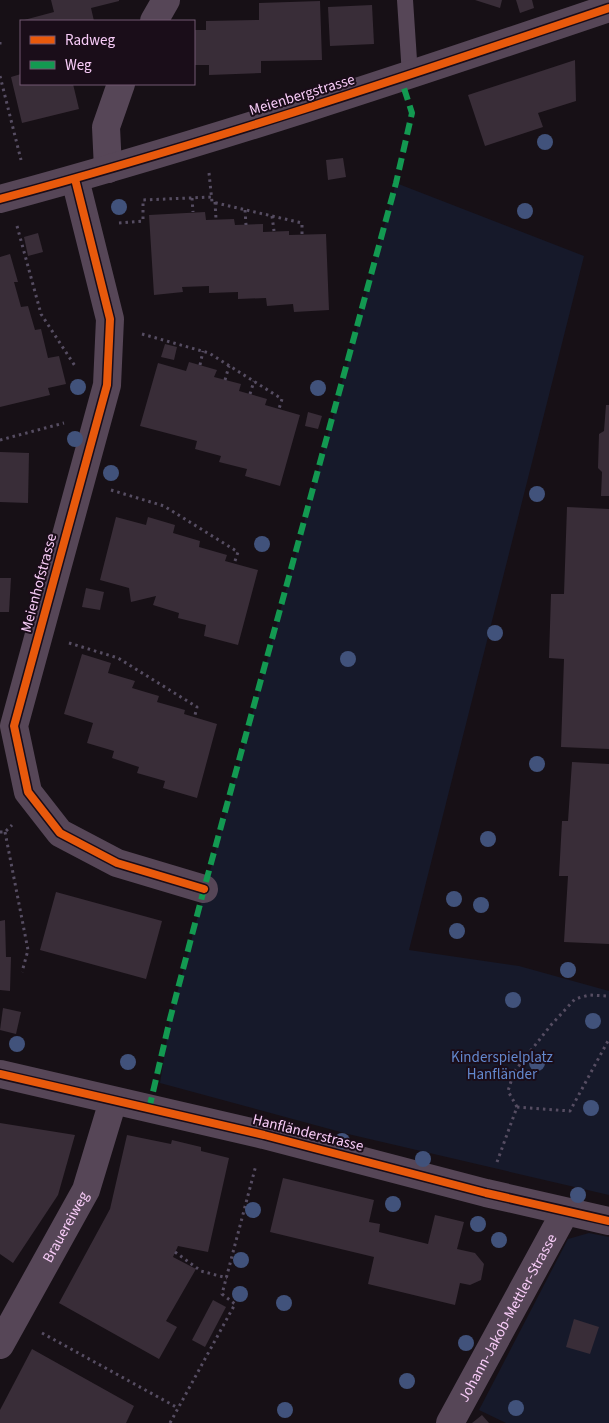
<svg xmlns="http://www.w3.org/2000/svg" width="609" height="1423" viewBox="0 0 609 1423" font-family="'Source Sans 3',sans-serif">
<rect width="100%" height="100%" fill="#171016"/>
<g fill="#16192a">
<polygon points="396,183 584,256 409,950 519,966 609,991 609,1195 348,1134 160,1083 170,1019"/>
<polygon points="589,1233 609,1237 609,1423 506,1423 479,1410 568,1239"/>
</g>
<g fill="#392d38">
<polygon points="51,0 119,0 119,1 91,8 94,21 24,21 24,20 54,12"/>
<polygon points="475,0 502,0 500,8"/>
<polygon points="516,0 532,0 534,8 520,13"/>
<polygon points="320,1 322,60 261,61 261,73 209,75 209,65 194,65 194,30 206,30 206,21 259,20 259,3"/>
<polygon points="372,5 374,44 330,46 328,7"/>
<polygon points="575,60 576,101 538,113 543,127 485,146 468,95"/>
<polygon points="21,74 21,84 73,84 79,109 22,123 11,77"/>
<polygon points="343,158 346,177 328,180 326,160"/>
<polygon points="205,212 206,220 234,219 235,225 263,224 263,232 289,231 289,235 326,234 329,310 294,312 293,304 267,306 266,298 238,299 238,292 209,293 209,286 182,287 183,292 154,295 149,215"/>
<polygon points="38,233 43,252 28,256 24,237"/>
<polygon points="10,254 18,282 14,282 21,307 28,306 35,330 41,329 48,358 59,356 66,384 48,388 50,395 0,407 0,257"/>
<polygon points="165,344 177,347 174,360 161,357"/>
<polygon points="189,362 217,370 214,377 241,384 239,391 267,399 265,405 300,415 280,486 245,476 247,469 219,462 221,456 195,449 197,441 140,426 158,363 186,371"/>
<polygon points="606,405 609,405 609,496 601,496 602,472 598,468 599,434 604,431"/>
<polygon points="308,412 322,416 318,429 305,426"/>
<polygon points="0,452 29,453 28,503 0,502"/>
<polygon points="567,507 609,509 609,749 561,747 564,659 549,658 551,594 564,594"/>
<polygon points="116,517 146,525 148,517 175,525 173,533 200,541 199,547 227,555 225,561 258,570 238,645 204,636 206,625 178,618 179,613 153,605 156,596 131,602 129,588 100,580"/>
<polygon points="0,578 11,578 9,612 0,612"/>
<polygon points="86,588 104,592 100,610 82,607"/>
<polygon points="82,654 111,663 108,673 135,681 132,688 159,696 157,702 185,710 184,714 217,724 197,798 163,788 165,781 137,773 139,767 112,758 114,751 87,743 93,723 64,714"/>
<polygon points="572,762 609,764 609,944 564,942 568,876 559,876 562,821 568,821"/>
<polygon points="56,892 162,921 146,979 40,950"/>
<polygon points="5,920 6,957 11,957 10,991 0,990 0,921"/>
<polygon points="3,1008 21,1012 16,1034 0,1030"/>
<polygon points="0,1123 75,1135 58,1195 13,1263 0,1254"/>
<polygon points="127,1135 171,1144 172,1140 201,1147 201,1151 229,1158 208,1252 178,1246 173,1257 196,1269 166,1321 177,1327 159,1359 59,1303 110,1209"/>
<polygon points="283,1178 374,1200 369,1222 380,1224 379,1232 428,1244 435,1215 464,1222 457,1249 475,1253 484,1264 481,1280 470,1285 460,1283 455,1305 368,1284 374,1257 270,1232"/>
<polygon points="213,1300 226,1307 205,1347 192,1340"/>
<polygon points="574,1319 599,1327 590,1354 566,1347"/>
<polygon points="32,1349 134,1406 126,1423 0,1423 0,1410"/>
<polygon points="482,1415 489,1423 472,1423"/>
</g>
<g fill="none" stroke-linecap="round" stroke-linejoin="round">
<g stroke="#564d62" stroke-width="3" stroke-dasharray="2.5 4" stroke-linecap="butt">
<polyline points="0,42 0,46"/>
<polyline points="0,76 21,160"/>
<polyline points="209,173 212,202 302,223 302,235"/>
<polyline points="192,198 193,212"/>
<polyline points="215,202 216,219"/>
<polyline points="245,210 246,225"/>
<polyline points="272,216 274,231"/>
<polyline points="119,223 143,221 143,200 212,197"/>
<polyline points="17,226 41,314 75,366"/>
<polyline points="142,334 209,353 282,399 279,409"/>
<polyline points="200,365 203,351"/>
<polyline points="225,380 229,366"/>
<polyline points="250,394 254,381"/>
<polyline points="0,440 64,423"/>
<polyline points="111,490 164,506 238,552 235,561"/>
<polyline points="69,643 118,658 197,707 195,715"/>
<polyline points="0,832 5,832 12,825"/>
<polyline points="5,832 28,950 22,972"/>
<polyline points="517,1107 508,1091 514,1072 551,1025 575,999 589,995 607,996 609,998"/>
<polyline points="497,1162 517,1107 570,1111 609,1039"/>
<polyline points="175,1252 201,1271 227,1278"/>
<polyline points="42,1333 178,1408"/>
<polyline points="170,1423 235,1304 222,1294 256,1165"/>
</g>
<polyline stroke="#564657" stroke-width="16" points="405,0 410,75"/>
<g stroke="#564657" stroke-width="28">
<polyline points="154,21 166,0"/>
<polyline points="108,169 106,127 121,84"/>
<polyline points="75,179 110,319 107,385 14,726 28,792 60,833 117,863 204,889"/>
<path d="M0,199C205,144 408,76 609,8"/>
<polyline points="0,1074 264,1135 486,1193 609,1221"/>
<path id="s1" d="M0,1345L86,1190L113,1101"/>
<path id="s2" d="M450,1423L565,1212"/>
</g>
<polyline stroke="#139951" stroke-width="6" stroke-dasharray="12 6" stroke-linecap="butt" points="149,1109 170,1019 204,889 396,183 412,113 401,79"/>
<g stroke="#1a0d19" stroke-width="11">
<g id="cycleway">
<polyline points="75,179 110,319 107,385 14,726 28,792 60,833 117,863 204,889"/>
<path d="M0,199C205,144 408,76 609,8"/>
<polyline points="0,1074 264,1135 486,1193 609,1221"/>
</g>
</g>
<use href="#cycleway" stroke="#e8590c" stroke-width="8"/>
</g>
<g fill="#41527b">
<circle cx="545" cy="142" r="8"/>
<circle cx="119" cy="207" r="8"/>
<circle cx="525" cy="211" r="8"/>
<circle cx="78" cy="387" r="8"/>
<circle cx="318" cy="388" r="8"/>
<circle cx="75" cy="439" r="8"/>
<circle cx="111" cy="473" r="8"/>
<circle cx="537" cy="494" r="8"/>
<circle cx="262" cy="544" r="8"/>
<circle cx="495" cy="633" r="8"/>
<circle cx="348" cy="659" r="8"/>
<circle cx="537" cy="764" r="8"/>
<circle cx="488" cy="839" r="8"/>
<circle cx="454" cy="899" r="8"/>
<circle cx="481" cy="905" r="8"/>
<circle cx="457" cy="931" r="8"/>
<circle cx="568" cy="970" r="8"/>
<circle cx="513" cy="1000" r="8"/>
<circle cx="593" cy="1021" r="8"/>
<circle cx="17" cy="1044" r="8"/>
<circle cx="128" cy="1062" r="8"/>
<circle cx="537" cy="1063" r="8"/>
<circle cx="591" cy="1108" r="8"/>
<circle cx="342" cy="1141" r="8"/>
<circle cx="423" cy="1159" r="8"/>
<circle cx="578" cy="1195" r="8"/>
<circle cx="393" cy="1204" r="8"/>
<circle cx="253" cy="1210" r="8"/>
<circle cx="478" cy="1224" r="8"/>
<circle cx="499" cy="1240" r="8"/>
<circle cx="241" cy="1260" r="8"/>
<circle cx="240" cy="1294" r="8"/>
<circle cx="284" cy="1303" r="8"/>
<circle cx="466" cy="1343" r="8"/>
<circle cx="407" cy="1381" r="8"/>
<circle cx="516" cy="1408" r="8"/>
<circle cx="285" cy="1410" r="8"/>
</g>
<g text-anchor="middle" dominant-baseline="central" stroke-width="4" stroke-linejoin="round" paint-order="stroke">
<g font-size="15" fill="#f8ccf8" stroke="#1a0d19">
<text transform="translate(302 95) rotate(-17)">Meienbergstrasse</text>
<text transform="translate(39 583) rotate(-75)">Meienhofstrasse</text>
<text transform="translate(308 1133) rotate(14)">Hanfländerstrasse</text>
<text stroke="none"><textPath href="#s1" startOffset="135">Brauereiweg</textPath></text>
<text stroke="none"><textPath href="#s2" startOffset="120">Johann-Jakob-Mettler-Strasse</textPath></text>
</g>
<g font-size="15" fill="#6388ce" stroke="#1a0d19">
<text x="502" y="1057">Kinderspielplatz<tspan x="502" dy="17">Hanfländer</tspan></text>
</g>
</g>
<rect x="20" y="20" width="175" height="65" fill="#1a0d19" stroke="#735972"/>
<rect x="30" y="36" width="25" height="8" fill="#e8590c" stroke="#735972"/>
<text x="65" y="45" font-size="15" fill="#f8ccf8">Radweg</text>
<rect x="30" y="61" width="25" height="8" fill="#139951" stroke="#735972"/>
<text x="65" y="70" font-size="15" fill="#f8ccf8">Weg</text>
</svg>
